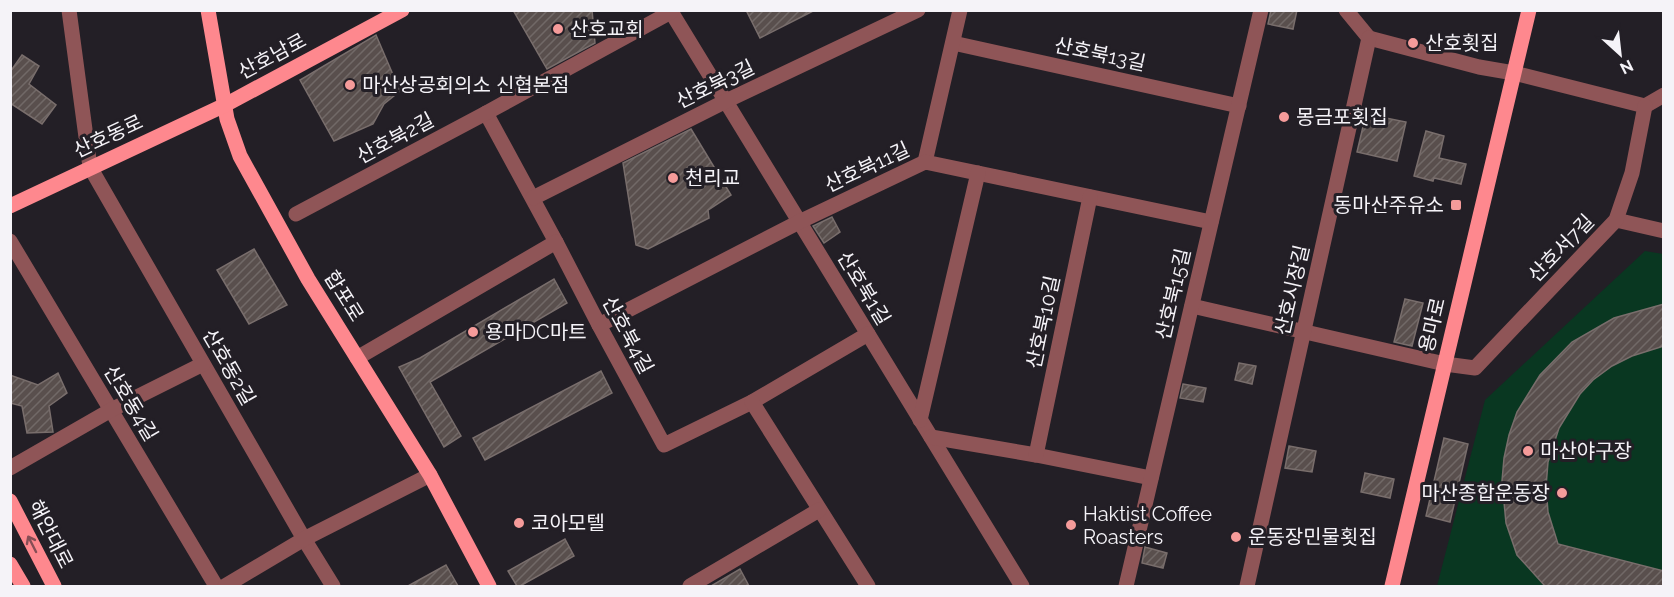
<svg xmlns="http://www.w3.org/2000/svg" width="1674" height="597" viewBox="0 0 1674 597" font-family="Raleway,'Noto Sans KR',sans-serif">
<defs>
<pattern id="building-hatch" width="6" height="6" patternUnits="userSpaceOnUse" patternTransform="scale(1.5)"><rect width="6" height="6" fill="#594f4d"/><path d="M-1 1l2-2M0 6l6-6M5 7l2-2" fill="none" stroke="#716967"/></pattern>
</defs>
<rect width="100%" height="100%" fill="#231f26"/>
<polygon fill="#093721" points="1645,251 1663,254 1663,586 1437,586 1485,400"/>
<g fill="url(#building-hatch)" stroke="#796e6c" stroke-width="1.5">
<polygon points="513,10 592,10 595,43 547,69"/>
<polygon points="746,10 815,10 760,38"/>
<polygon points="1271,10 1297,10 1293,29 1268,24"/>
<polygon points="376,35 400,91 384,104 373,124 334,141 300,80"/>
<polygon points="22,55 39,66 29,84 56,105 42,124 10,103 10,72"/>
<polygon points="1366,114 1406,122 1397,161 1357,152"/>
<polygon points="691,129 731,195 708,210 709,218 648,249 636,245 623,163"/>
<polygon points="1426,131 1444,136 1439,158 1466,164 1461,184 1434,178 1433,181 1414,176"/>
<polygon points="832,217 840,232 824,243 813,226"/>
<polygon points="254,249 287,305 249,324 217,270"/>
<polygon points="554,279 567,303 430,382 461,436 444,447 399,367 420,358"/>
<polygon points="1405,299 1423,303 1412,346 1394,342"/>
<polygon points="1664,304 1664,346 1632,356 1612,366 1593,380 1580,394 1559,428 1548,462 1546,487 1548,512 1558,544 1664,571 1664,586 1545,586 1517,555 1506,523 1502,481 1504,458 1509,435 1517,412 1540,375 1572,342 1614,318"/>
<polygon points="1239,363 1256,366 1252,384 1235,380"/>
<polygon points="601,371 612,393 485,460 473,438"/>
<polygon points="58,373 67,393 49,406 53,432 27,433 22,406 10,403 10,375 38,385"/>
<polygon points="1183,384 1206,388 1203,402 1180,398"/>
<polygon points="1444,438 1468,444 1450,522 1426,516"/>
<polygon points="1289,446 1316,451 1312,472 1285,468"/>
<polygon points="1365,473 1394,479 1390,498 1361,492"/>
<polygon points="565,539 574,556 520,586 517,586 508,571"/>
<polygon points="1145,547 1167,553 1163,568 1142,563"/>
<polygon points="446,565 458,586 408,586"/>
<polygon points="740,569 749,586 711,586"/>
</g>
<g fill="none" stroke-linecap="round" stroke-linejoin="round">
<g stroke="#8f5557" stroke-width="15">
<polyline points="69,10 90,167 304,539 333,586"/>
<polyline points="670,10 1022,586"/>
<polyline points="1346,10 1369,38"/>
<polyline points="1369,38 1479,67 1514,73 1645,106 1664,95"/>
<polyline points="953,43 1239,106"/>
<polyline points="486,113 556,242"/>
<polyline points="925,162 960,10"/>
<polyline points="533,198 726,101 918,10"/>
<polyline points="296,214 486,113 671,12"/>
<polyline points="1616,220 1664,231"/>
<polyline points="10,241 216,586"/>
<polyline points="1192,306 1445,364 1475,368 1616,220 1632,173 1645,106"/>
<polyline points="599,325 799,222 925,162 1211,222"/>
<polyline points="357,358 556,242 599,325 664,445 752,402 868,334"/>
<polyline points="752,402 868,586"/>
<polyline points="920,420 978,173"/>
<polyline points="931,437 1036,455 1151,478"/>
<polyline points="1036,455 1090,197"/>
<polyline points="10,468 111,410 203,364"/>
<polyline points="225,586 304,539 430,475"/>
<polyline points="690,586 819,510"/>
<polyline points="1126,586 1261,10"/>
<polyline points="1247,586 1369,38"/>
</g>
<g stroke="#fe888e" stroke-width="15">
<polyline points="208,10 227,119 240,156 308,279 430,475 489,586"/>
<polyline points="10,206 225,105 402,10"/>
<polyline points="10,501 54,586"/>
<polyline points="10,564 23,586"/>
<polyline points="1392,586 1529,10"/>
</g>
</g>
<defs><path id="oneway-shaft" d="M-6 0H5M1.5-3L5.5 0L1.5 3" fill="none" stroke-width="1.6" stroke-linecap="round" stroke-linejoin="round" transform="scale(1.5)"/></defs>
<use stroke="#864e55" href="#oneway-shaft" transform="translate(32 544) rotate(-117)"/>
<g fill="#f59b9a" stroke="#231f26" stroke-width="2">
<circle cx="558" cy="29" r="6"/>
<circle cx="1413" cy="43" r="6"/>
<circle cx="350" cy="85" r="6"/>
<circle cx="1284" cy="117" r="6"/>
<circle cx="673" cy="178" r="6"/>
<rect x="1450" y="199" width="12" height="12" rx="3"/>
<circle cx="473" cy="332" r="6"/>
<circle cx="1528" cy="451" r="6"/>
<circle cx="1562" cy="493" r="6"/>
<circle cx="519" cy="523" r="6"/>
<circle cx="1071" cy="525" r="6"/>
<circle cx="1236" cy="537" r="6"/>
</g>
<g text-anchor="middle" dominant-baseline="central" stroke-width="6" stroke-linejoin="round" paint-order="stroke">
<g font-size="20" fill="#f5f3f8" stroke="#231f26" text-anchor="start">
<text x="570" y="29">산호교회</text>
<text x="1425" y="43">산호횟집</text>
<text x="362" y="85">마산상공회의소 신협본점</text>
<text x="1296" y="117">몽금포횟집</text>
<text x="685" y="178">천리교</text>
<text x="1444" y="205" text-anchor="end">동마산주유소</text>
<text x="485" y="332">용마DC마트</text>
<text x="1540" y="451">마산야구장</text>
<text x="1550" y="493" text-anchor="end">마산종합운동장</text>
<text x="1083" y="514">Haktist Coffee<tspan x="1083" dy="23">Roasters</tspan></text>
<text x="531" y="523">코아모텔</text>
<text x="1248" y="537">운동장민물횟집</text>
</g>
<g font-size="20" fill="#f5f3f8" stroke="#231f26">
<text transform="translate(1100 54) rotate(12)">산호북13길</text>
<text transform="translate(272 56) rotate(-28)">산호남로</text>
<text transform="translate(715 84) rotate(-26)">산호북3길</text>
<text transform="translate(108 136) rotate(-25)">산호동로</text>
<text transform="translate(395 138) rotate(-28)">산호북2길</text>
<text transform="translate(867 167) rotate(-25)">산호북11길</text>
<text transform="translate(1561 248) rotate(-46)">산호서7길</text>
<text transform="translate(864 288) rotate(59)">산호북1길</text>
<text transform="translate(1292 290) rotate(-77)">산호시장길</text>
<text transform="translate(1173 294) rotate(-77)">산호북15길</text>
<text transform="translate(344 296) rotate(58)">합포로</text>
<text transform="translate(1043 322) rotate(-78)">산호북10길</text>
<text transform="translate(1432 325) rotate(-77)">용마로</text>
<text transform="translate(628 335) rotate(62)">산호북4길</text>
<text transform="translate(229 367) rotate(60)">산호동2길</text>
<text transform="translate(131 403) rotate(59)">산호동4길</text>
<text transform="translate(51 534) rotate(63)">해안대로</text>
</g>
</g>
<rect width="1674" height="597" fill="none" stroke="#f5f3f8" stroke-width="24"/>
<g transform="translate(1620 54) rotate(153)" stroke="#231f26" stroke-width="4.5" paint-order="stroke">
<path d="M0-4.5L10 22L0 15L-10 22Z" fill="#f5f3f8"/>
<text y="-9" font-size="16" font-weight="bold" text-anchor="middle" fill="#f5f3f8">N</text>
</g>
</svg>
